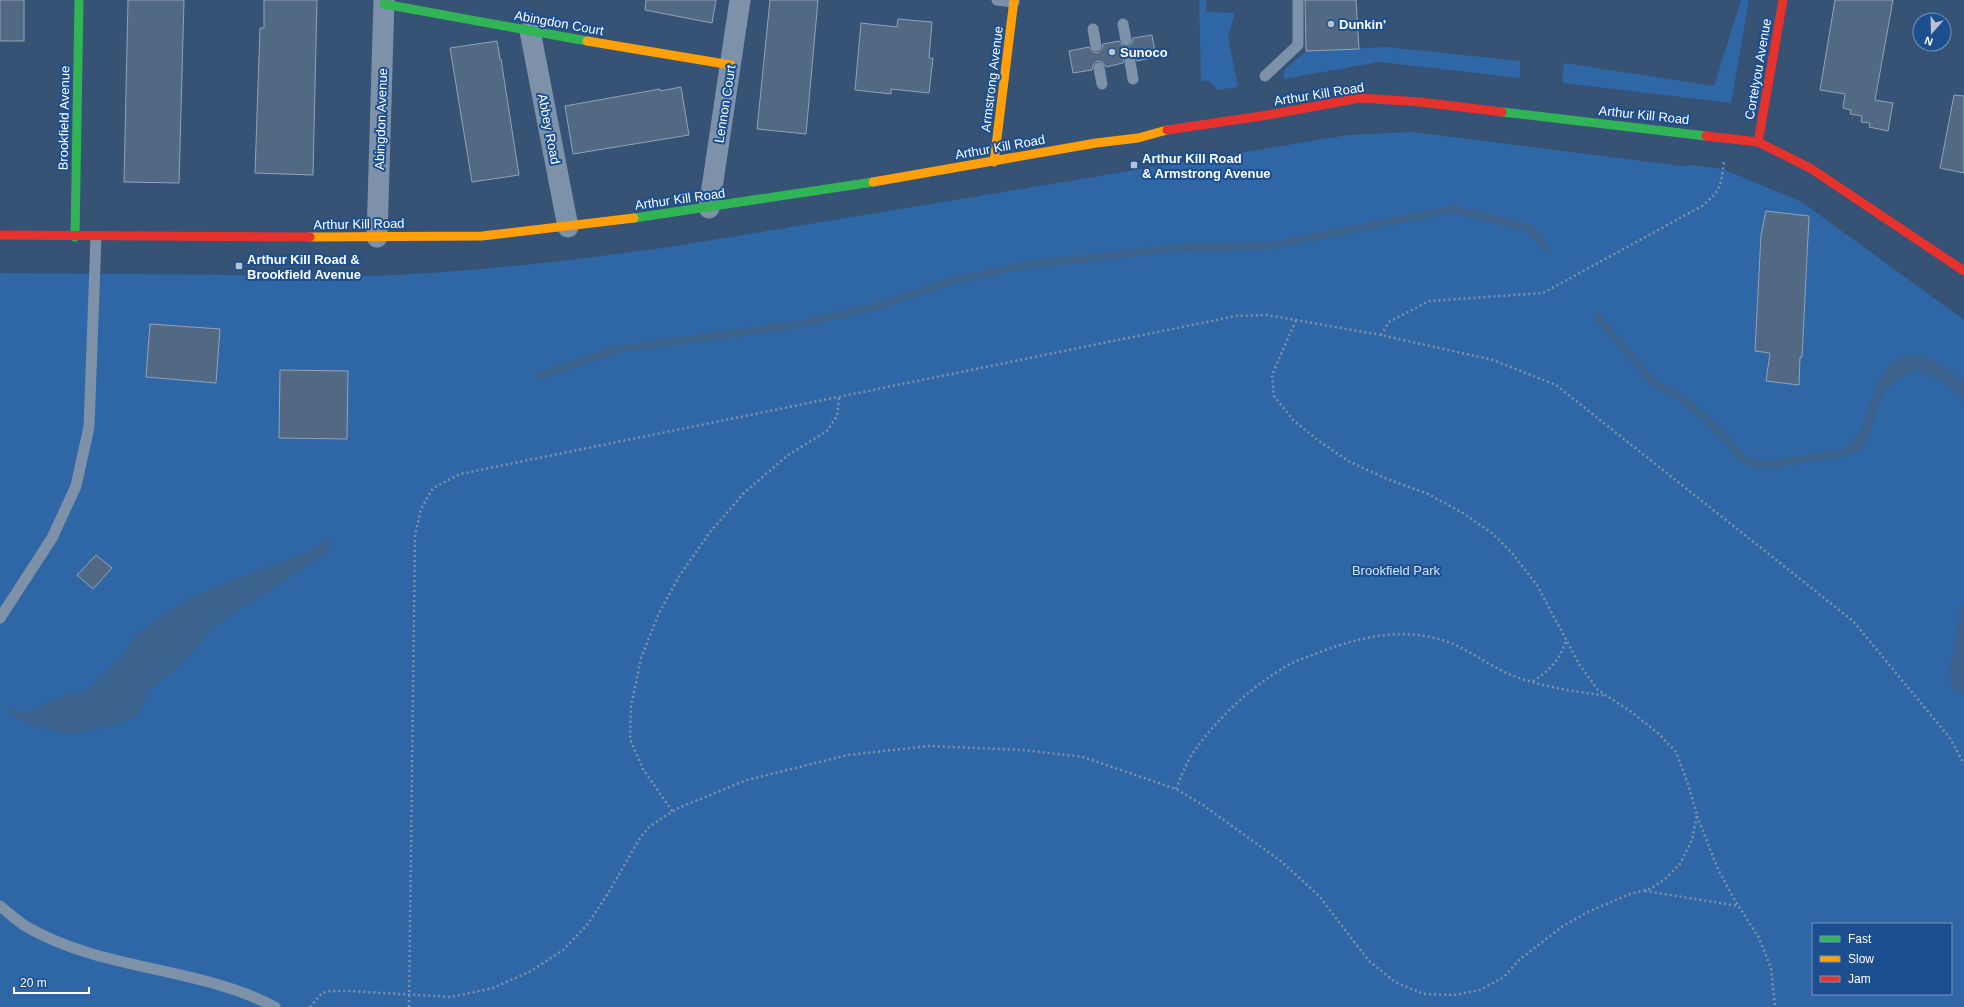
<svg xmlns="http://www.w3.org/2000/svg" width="1964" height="1007" viewBox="0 0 1964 1007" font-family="Helvetica,sans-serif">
<rect width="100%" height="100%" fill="#365274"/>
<g fill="#2f66a5" fill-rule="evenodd">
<polygon points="1199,0 1206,0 1206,12 1235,13 1228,37 1238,87 1218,90 1208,80 1201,82"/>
<polygon points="1741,0 1749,0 1731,103 1564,83 1562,81 1564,63 1714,86"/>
<polygon points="1387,47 1520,61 1520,78 1379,62 1284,79 1284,70 1306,51"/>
<path d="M1413,132L1681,166L1693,165L1723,169L1802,202L1964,320V1007H0V273L371,276C471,273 571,260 670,247L1348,135ZM1813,924H1951V994H1813Z"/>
</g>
<g fill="#3b618d">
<path d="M1919,355L1936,360L1964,382V402C1952,385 1934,376 1915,371C1905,376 1893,381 1886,390C1866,418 1881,464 1826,456C1831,454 1837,453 1841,451C1876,431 1864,370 1903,357C1908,355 1914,356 1919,355Z"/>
<path d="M330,538L328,552L214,627L187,658L147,693L143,706L133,719L104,728L68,734L41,728L18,719L8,712V708L19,712L35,710L46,702L88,689L120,658L136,635L155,620L186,600L220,585L311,551C318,547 322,540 330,538Z"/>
<polygon points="1963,612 1964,622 1964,696 1952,688 1949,664 1954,651 1955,631"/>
</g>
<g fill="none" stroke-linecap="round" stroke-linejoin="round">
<g stroke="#3b618d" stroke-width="8">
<polyline points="1597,316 1655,385 1679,396 1711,423 1745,461 1767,465 1837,454"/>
<polyline points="539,376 614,350 795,325 878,306 951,281 1026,265 1178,248 1268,246 1453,209 1530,228 1546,248"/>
<polyline points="1963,612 1964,610"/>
</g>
</g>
<g fill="#526984" stroke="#92a2b6">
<rect x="0" y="0" width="24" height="41"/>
<polygon points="128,0 184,0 179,183 124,182"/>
<polygon points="264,0 317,0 313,175 255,173 260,28 264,28"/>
<polygon points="646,0 716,0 712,23 645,10"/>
<polygon points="770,0 818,0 806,134 757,129"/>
<polygon points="1305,0 1356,0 1359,49 1306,51"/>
<polygon points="1835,0 1893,0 1875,100 1893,103 1888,131 1869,127 1870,123 1861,122 1862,116 1850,114 1851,110 1843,108 1845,94 1820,90"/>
<polygon points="898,19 932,22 929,58 933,58 929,93 891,89 891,94 855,90 861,23 897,27"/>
<polygon points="1152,35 1156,57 1137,61 1133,56 1128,55 1124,59 1123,63 1106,67 1102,62 1097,61 1093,65 1092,70 1073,73 1069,51 1089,47 1093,52 1098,53 1102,49 1103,44 1119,41 1123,46 1128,47 1132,43 1133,38"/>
<polygon points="497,41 500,59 501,59 519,175 472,182 450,48"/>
<polygon points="681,87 689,135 573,154 565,106 660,89 660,91"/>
<polygon points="1954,95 1964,96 1964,173 1940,168"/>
<polygon points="1766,211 1809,216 1802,357 1800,357 1799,385 1766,381 1770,353 1755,351 1761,235"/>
<polygon points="150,324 220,329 216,383 146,377"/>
<polygon points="280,370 348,371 347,439 279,438"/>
<polygon points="96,555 112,568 93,589 77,575"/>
</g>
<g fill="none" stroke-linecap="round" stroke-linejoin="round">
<g stroke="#7d92a8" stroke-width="2.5" stroke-dasharray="2 3" stroke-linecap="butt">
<path d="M1381,335L1389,322L1429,301L1543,293L1702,206C1723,189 1720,186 1724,161"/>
<path d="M1533,681C1549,672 1561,658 1566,640"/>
<path d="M1176,789C1181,777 1186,763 1193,753C1217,718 1253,685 1290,664C1298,660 1307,657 1315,654C1355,638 1400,627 1442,640C1466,647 1486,664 1509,674C1539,687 1574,691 1606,696"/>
<polyline points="672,811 643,769 630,739 631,707 641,658 659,613 680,575 710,532 744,493 788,455 827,431 837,416 839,397"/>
<polyline points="1697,816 1717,867 1734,899 1759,938 1771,968 1775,1007"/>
<polyline points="1645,891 1739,906"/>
<polyline points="310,1007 322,993 331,991 349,991 451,997 493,988 531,971 563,950 587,925 607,895 640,838 650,826 678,808 747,780 848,755 929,746 1024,750 1083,757 1176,789 1203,805 1282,862 1319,896 1369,961 1395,982 1424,994 1454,995 1480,990 1504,977 1519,960 1563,926 1590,911 1630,894 1650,889 1665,879 1680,864 1692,840 1697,815 1688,784 1676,752 1659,734 1633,713 1598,690 1579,664 1537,585 1511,552 1492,533 1463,513 1428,494 1385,478 1348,461 1319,441 1293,420 1274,396 1272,375 1296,320"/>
<polyline points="409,1007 415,535 421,509 433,488 460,474 1236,316 1267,315 1381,335 1493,360 1556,385 1853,621 1950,738 1964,764"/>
</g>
<g stroke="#7d92a8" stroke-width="11">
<polyline points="997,0 1014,2"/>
<polyline points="1123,24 1126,40"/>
<polyline points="1093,29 1096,46"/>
<polyline points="1130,62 1133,79"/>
<polyline points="1099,68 1102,84"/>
<polyline points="1265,76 1298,45 1298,0"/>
<polyline points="0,618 52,538 76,486 89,427 96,237"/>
<path d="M0,906C9,913 17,921 27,927C103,971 197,966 275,1007"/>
</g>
<g stroke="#7d92a8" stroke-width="21">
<polyline points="530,31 568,227"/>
<polyline points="709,208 740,0"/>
<polyline points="377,237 384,0"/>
</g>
<g stroke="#30b455" stroke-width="9">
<polyline points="384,4 587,41"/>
<polyline points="1502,112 1706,136"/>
<polyline points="634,218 873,182"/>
<polyline points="75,237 79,0"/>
</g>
<g stroke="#ff9f0a" stroke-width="9">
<polyline points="587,41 731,65"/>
<polyline points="994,162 1014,0"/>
<polyline points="873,182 1096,143 1138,138 1167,130"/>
<polyline points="310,237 482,236 634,218"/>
</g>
<g stroke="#e5322d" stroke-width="9">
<polyline points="1167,130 1268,115 1360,98 1420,102 1502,112"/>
<polyline points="1706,136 1758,142 1810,168 1964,271"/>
<polyline points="1758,142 1783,0"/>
<polyline points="0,235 310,237"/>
</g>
</g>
<g fill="#b9c2ce" stroke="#1b4f8f" stroke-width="1.5">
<circle cx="1331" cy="24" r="4"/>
<circle cx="1112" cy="52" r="4"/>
<rect x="1130" y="161" width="8" height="8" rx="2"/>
<rect x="235" y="262" width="8" height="8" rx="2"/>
</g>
<g text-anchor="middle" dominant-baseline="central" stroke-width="4" stroke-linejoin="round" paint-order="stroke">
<g font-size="13" fill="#fff" stroke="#1b4f8f">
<text transform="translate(559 23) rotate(10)">Abingdon Court</text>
<text transform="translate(1758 69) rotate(-80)">Cortelyou Avenue</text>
<text transform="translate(992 79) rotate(-83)">Armstrong Avenue</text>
<text transform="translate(1319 94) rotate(-9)">Arthur Kill Road</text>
<text transform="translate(725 104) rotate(-81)">Lennon Court</text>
<text transform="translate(1644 115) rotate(6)">Arthur Kill Road</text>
<text transform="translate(64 118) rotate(-89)">Brookfield Avenue</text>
<text transform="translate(381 119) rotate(-88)">Abingdon Avenue</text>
<text transform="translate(549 129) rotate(79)">Abbey Road</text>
<text transform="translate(1000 147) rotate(-10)">Arthur Kill Road</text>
<text transform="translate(680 199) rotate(-8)">Arthur Kill Road</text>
<text transform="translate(359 224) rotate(-1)">Arthur Kill Road</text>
</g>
<g font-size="13" font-weight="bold" fill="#fff" stroke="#1b4f8f" text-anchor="start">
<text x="1339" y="24">Dunkin'</text>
<text x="1120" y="52">Sunoco</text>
<text x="1142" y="158">Arthur Kill Road<tspan x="1142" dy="15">&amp; Armstrong Avenue</tspan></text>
<text x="247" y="259">Arthur Kill Road &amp;<tspan x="247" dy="15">Brookfield Avenue</tspan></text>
</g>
<g font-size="13" fill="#cfe3fa" stroke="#1b4f8f">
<text x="1396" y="570">Brookfield Park</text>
</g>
</g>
<rect x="1812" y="923" width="140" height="72" fill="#1b4f8f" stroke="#7695bc"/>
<rect x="1820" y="936" width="20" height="6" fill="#30b455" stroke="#7695bc"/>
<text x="1848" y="943" font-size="12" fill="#ffffff">Fast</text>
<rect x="1820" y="956" width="20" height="6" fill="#ff9f0a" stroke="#7695bc"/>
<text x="1848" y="963" font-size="12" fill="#ffffff">Slow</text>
<rect x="1820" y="976" width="20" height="6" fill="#e5322d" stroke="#7695bc"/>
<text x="1848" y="983" font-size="12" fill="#ffffff">Jam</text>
<g transform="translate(1932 32) rotate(200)"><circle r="19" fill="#1b4f8f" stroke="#7695bc"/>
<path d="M0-3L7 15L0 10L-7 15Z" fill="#b9c2ce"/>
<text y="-6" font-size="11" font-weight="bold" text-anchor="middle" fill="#ffffff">N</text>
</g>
<path d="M14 987v6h75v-6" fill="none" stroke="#ffffff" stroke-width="2"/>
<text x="20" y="987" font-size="12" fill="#ffffff" stroke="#1b4f8f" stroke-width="3" paint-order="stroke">20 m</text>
</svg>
